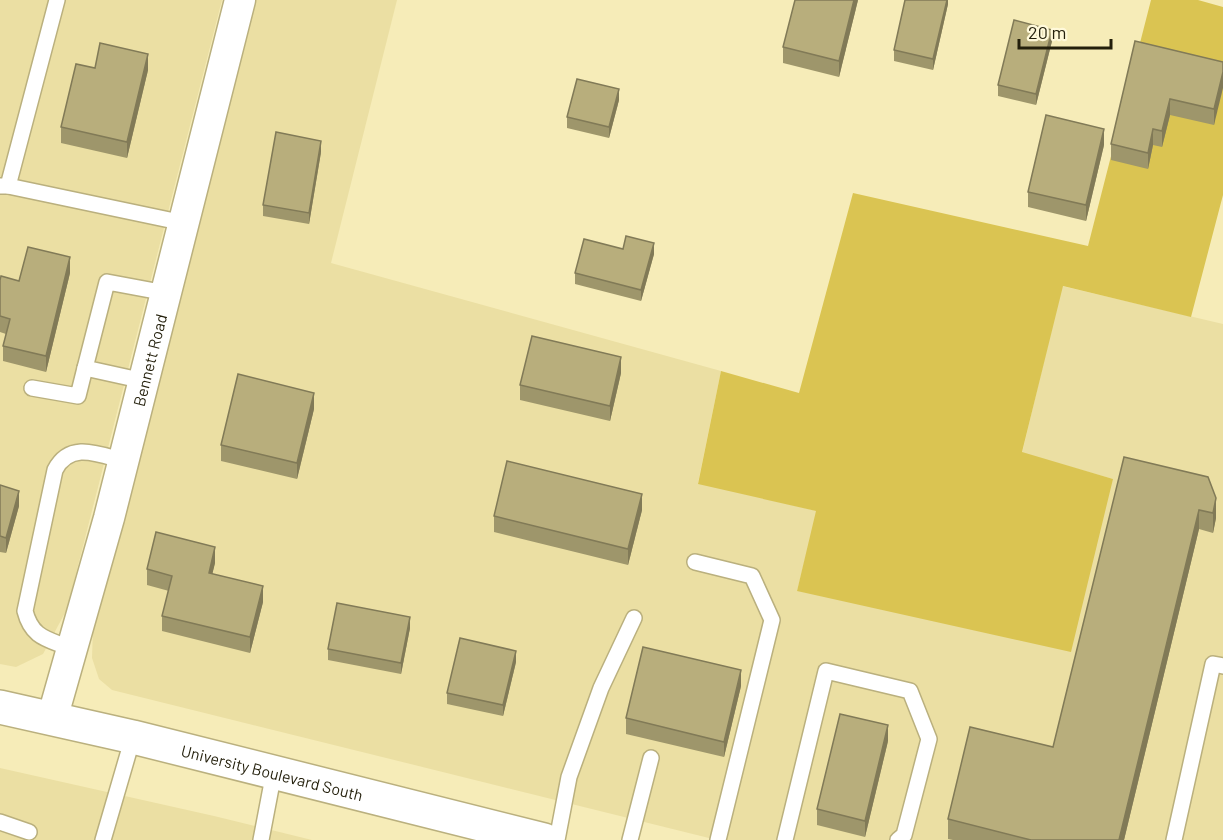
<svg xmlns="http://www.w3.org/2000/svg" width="1223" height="840" viewBox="0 0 1223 840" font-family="Barlow,sans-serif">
<rect width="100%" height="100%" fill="#f6ecb8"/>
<g fill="#ebdfa3">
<polygon points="0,0 222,0 67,609 43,654 16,667 0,664"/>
<polygon points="252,0 397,0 331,263 721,371 698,483 817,511 797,591 1113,479 1022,453 1062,286 1223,324 1223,840 717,840 112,690 99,679 92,658 93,627"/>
<polygon points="0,768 214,816 312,840 0,840"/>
</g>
<polygon fill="#dac452" points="1151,0 1198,0 1223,7 1223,195 1191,317 1063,286 1022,452 1113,479 1071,652 797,591 816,511 698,484 721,371 799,393 853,193 1088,246"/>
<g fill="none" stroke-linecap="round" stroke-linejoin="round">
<g stroke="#bab07e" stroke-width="18">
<g id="service">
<polyline points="0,186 8,186 57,0"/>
<polyline points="8,186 184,223"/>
<polyline points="144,381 85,368 107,282 166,293"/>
<polyline points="32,388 78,396 85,368"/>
<polyline points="695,562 752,576 772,620 718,840"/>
<path d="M72,649C49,639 32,639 25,611L55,470C70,441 98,454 124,461"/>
<polyline points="0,822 29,832"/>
<polyline points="103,840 133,737"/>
<polyline points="261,840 274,772"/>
<polyline points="557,840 569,777 601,688 634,618"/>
<polyline points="630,840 651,758"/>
<polyline points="785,840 826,671 910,691 929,739 904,835 898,840"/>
<polyline points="1174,840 1213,664 1223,666"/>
</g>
</g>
<g stroke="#bab07e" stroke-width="33">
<g id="minor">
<path id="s1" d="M52,719L109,518L240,0"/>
</g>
</g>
<g stroke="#bab07e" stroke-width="36">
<g id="primary">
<path id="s2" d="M0,707L133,737L544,840"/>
</g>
</g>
<use href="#service" stroke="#fff" stroke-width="15"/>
<use href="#minor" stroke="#fff" stroke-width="30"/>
<use href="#primary" stroke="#fff" stroke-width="33"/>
</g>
<g fill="#9e966b">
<polygon points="858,0 839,77 783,63 783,47"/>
<polygon points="948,0 948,4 933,70 894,61 894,50"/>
<polygon points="1052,41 1036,105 998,96 998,85"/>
<polygon points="1135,41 1223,62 1214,125 1170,115 1162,147 1153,145 1148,169 1111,160 1111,144"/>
<polygon points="95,68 148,70 127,158 61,143 61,127"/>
<polygon points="619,100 609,138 567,128 567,117"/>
<polygon points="1104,145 1086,221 1028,207 1028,192"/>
<polygon points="321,152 309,224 263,216 263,205"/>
<polygon points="623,249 654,254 641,301 575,284 575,273"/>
<polygon points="70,273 46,372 3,361 3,346 6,334 0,332 0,280 19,281"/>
<polygon points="621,373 610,421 520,400 520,385"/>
<polygon points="314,409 297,479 221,461 221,445"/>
<polygon points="1208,477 1216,518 1213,533 1199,529 1124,840 953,840 948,839 948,819 1053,747"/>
<polygon points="0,485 19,506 6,553 0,552"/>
<polygon points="642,510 628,565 494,532 494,516"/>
<polygon points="215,563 212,574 263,602 250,653 162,631 162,616 169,591 147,585 147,569"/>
<polygon points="410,628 401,674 328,660 328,649"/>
<polygon points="516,662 503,716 447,704 447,693"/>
<polygon points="741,686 724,757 626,734 626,718"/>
<polygon points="888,741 865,837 817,825 817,809"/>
</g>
<g fill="#817a57">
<polygon points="854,0 858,0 839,77 839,61"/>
<polygon points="947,0 948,0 948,4 933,70 933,59"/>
<polygon points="1052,30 1052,41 1036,105 1036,94"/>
<polygon points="148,54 148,70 127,158 127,142"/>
<polygon points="1223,72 1223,88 1214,125 1214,109"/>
<polygon points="619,89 619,100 609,138 609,127"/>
<polygon points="1170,99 1170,115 1162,147 1162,131"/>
<polygon points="1104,129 1104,145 1086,221 1086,205"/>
<polygon points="1153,129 1153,145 1148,169 1148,153"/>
<polygon points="321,141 321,152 309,224 309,213"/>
<polygon points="654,243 654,254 641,301 641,290"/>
<polygon points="70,257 70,273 46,372 46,356"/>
<polygon points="621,357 621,373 610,421 610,406"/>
<polygon points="314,393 314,409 297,479 297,463"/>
<polygon points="19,491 19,506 6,553 6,538"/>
<polygon points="642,494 642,510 628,565 628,549"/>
<polygon points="1216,498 1216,518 1213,533 1213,513"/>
<polygon points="1199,510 1199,529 1124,840 1119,840"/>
<polygon points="215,547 215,563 209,588 209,573"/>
<polygon points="263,586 263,602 250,653 250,637"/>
<polygon points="410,617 410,628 401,674 401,663"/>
<polygon points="516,651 516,662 503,716 503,705"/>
<polygon points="741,670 741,686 724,757 724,742"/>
<polygon points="888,725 888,741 865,837 865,821"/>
</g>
<g fill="#b8ae7c" stroke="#817a57" stroke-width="1.5">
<polygon points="795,0 854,0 839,61 783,47"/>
<polygon points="905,0 947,0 933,59 894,50"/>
<polygon points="1014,20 1052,30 1036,94 998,85"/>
<polygon points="1135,41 1223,62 1223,72 1214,109 1170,99 1162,131 1153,129 1148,153 1111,144"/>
<polygon points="100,43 148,54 127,142 61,127 76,64 95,68"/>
<polygon points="577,79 619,89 609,127 567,117"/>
<polygon points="1046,115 1104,129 1086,205 1028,192"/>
<polygon points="276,132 321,141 309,213 263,205"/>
<polygon points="626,236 654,243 641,290 575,273 584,239 623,249"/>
<polygon points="28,247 70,257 46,356 3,346 10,319 0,316 0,280 1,276 19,281"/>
<polygon points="532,336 621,357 610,406 520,385"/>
<polygon points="238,374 314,393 297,463 221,445"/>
<polygon points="1124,457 1208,477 1216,498 1213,513 1199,510 1119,840 1031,840 948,819 970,727 1053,747"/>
<polygon points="507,461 642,494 628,549 494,516"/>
<polygon points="0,485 19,491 6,538 0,536"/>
<polygon points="156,532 215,547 209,573 263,586 250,637 162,616 172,576 147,569"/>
<polygon points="337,603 410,617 401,663 328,649"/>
<polygon points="460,638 516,651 503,705 447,693"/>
<polygon points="643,647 741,670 724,742 626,718"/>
<polygon points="840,714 888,725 865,821 817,809"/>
</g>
<g text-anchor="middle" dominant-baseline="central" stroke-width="4.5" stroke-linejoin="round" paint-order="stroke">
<g font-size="16" fill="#231f0b" stroke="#fff9da">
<text stroke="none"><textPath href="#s1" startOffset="372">Bennett Road</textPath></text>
<text stroke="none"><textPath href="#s2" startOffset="280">University Boulevard South</textPath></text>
</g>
</g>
<path d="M1019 39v9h92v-9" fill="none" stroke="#231f0b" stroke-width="3"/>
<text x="1028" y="39" font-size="18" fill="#231f0b" stroke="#fff9da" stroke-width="4.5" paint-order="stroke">20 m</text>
</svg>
